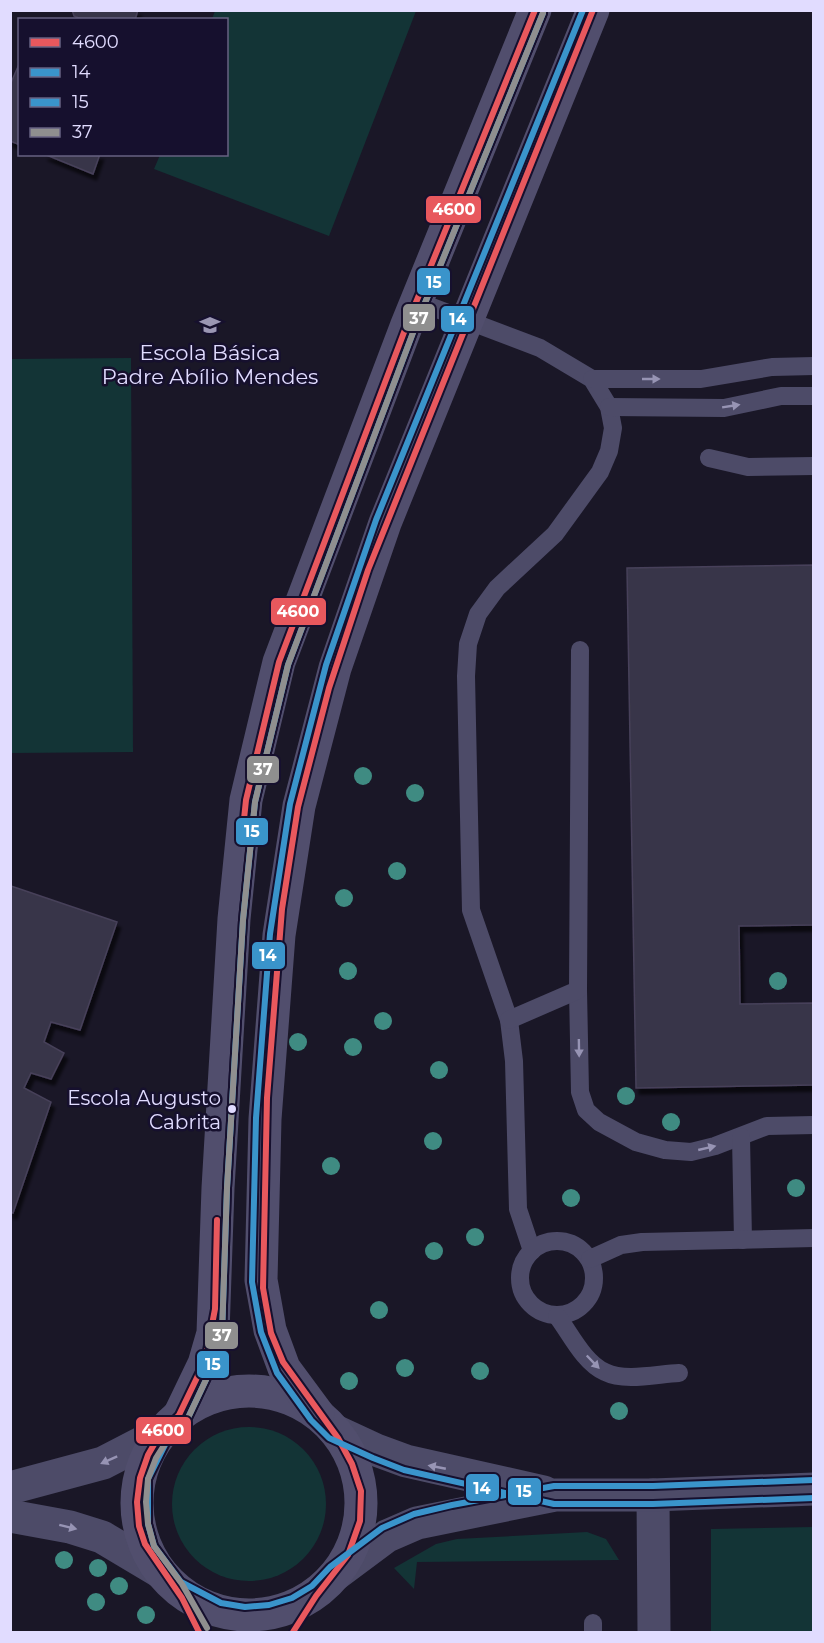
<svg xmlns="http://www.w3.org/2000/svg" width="824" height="1643" viewBox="0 0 824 1643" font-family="Montserrat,sans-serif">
<defs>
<filter id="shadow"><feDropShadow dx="3.5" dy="6" stdDeviation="1.5" flood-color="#0009"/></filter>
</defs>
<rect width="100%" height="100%" fill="#1a1727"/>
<g fill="#133436">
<polygon points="215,11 416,11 329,236 154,169 160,155 226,154 226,20 212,19"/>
<polygon points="131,358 133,752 11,753 11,359"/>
<circle cx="249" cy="1504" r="77"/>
<polygon points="813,1527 813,1632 711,1632 711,1529"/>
<polygon points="587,1532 606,1539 619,1560 417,1562 414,1589 394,1568 436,1544 457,1539"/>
</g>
<g fill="#393648" stroke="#47415a" stroke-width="1.5" filter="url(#shadow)">
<polygon points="72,10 138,10 135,20 84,20 74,16"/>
<polygon points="20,62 20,145 10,141 10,85"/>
<polygon points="44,154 100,154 93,174"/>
<polygon points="814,565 814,925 739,926 740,1004 814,1003 814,1085 636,1088 627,568"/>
<polygon points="11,886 117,922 80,1030 51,1022 44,1042 64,1053 51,1079 31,1073 24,1088 51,1102 13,1213 10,1212"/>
</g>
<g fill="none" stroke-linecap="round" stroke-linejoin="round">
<g stroke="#4d4b68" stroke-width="18">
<polyline points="416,301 540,348 592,379 609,407 613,428 609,451 600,472 555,534 497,588 478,614 468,644 466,676 471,910 509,1020 514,1061 518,1209 532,1251"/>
<polyline points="592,379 701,379 772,367 814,366"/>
<polyline points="609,407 724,408 781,396 814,396"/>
<polyline points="709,458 748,467 814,466"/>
<polyline points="578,990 580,1092 586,1110 599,1122 636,1142 665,1150 691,1152 715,1146 767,1126 814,1125"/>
<polyline points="509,1020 578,990 580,650"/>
<polyline points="741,1137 743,1240"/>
<circle cx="557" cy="1278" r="37"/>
<polyline points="590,1259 621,1245 642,1242 814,1238"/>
<path d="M557,1316C570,1333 584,1363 605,1372C625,1382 657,1374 679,1373"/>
<polyline points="593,1623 593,1632"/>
</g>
<polyline stroke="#4d4b68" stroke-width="33" points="653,1495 654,1632"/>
<g stroke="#4d4b68" stroke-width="33">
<polyline points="335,1431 376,1450 406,1461 544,1492"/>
<polyline points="10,1488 103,1463 161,1433"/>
<polyline points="10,1516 70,1527 102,1537 159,1571"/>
<polyline points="336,1574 387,1536 417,1523 555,1495 653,1495 814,1489"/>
</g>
<g stroke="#514e6d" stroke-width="33">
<circle cx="249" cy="1503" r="112"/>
<polyline points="318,1414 284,1368 270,1330 261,1280 265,1119 279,935 299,806 335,668 385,523 593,10"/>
<polyline points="179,1416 204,1364 213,1333 218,1188 234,919 246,800 279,662 406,327 535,10"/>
</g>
<g stroke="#16102e" stroke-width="10">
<g id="bus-1">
<polyline points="244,819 246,800 279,662 406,327 535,10"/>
<polyline points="199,1632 182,1598 145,1544 139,1526 137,1502 140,1478 148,1455 160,1434 179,1415 205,1361 215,1309 217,1220"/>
<polyline points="293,1632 316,1596 348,1555 360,1521 361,1491 352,1464 338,1438 283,1362 271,1333 263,1288 267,1098 282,909 298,807 329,688 368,570 593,10"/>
</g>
</g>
<g stroke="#16102e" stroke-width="10">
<polyline id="bus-2" points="583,10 376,520 326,665 290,804 270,934 256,1118 252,1282 261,1332 277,1373 311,1420 329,1438 373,1458 404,1470 554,1504 653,1504 814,1498"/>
</g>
<g stroke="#16102e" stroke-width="10">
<polyline id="bus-3" points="543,13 414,330 288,665 255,802 243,920 227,1188 222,1335 212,1367 187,1420 168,1439 148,1479 148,1524 154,1546 181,1582 221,1603 245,1607 269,1605 292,1598 312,1586 330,1567 382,1528 414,1514 452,1505 554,1486 653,1486 814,1480"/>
</g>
<g stroke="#16102e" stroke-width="10">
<polyline id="bus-4" points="207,1628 182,1584 154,1546 148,1524 146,1502 148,1479 156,1458 168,1439 187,1420 212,1367 222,1334 227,1188 243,920 255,802 288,665 414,330 543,13"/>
</g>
<use href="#bus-1" stroke="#e8585d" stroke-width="6"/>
<use href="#bus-2" stroke="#3a94cb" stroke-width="6"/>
<use href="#bus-3" stroke="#3a94cb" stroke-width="6"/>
<use href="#bus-4" stroke="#8f8f8f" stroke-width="6"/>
</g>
<g fill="#3f8b82">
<circle cx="363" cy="776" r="9"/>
<circle cx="415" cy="793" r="9"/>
<circle cx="397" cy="871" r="9"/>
<circle cx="344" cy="898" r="9"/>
<circle cx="348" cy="971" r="9"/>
<circle cx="778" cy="981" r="9"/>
<circle cx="383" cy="1021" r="9"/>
<circle cx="298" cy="1042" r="9"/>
<circle cx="353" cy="1047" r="9"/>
<circle cx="439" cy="1070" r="9"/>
<circle cx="626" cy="1096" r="9"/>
<circle cx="671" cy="1122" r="9"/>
<circle cx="433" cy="1141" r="9"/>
<circle cx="331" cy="1166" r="9"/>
<circle cx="796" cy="1188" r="9"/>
<circle cx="571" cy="1198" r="9"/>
<circle cx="475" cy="1237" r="9"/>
<circle cx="434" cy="1251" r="9"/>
<circle cx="379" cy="1310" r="9"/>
<circle cx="405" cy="1368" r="9"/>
<circle cx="480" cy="1371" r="9"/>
<circle cx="349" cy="1381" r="9"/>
<circle cx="619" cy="1411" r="9"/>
<circle cx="64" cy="1560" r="9"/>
<circle cx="98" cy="1568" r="9"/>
<circle cx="119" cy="1586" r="9"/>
<circle cx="96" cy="1602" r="9"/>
<circle cx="146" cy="1615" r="9"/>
</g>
<defs><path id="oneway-solid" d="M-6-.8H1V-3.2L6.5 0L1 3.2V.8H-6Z" transform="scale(1.5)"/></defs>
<g fill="#9794b4">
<use href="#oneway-solid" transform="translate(651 379)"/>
<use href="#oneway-solid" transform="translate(731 406) rotate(-9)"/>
<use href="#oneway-solid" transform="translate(579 1048) rotate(89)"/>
<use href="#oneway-solid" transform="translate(707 1148) rotate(-13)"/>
<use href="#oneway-solid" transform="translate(593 1362) rotate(46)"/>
<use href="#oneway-solid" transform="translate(109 1460) rotate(156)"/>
<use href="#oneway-solid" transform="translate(437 1467) rotate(-169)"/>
<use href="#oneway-solid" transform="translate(68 1527) rotate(14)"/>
</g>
<defs>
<g id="school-bare" transform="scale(1.62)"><path d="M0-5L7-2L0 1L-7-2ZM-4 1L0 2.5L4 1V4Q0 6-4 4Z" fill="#9b97b3" stroke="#16102e" stroke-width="2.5" paint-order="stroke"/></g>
</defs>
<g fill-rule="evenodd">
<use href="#school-bare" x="210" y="325"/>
</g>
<circle fill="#e1dcff" stroke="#16102e" stroke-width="2" cx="232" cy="1109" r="5"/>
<g text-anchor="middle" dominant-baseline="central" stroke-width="5" stroke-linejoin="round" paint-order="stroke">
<g font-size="20" fill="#e1dcff" stroke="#16102e" text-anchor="end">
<text x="221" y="1098">Escola Augusto<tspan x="221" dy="24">Cabrita</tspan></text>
</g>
<g font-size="21" fill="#e1dcff" stroke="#16102e">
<text x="210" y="352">Escola Básica<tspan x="210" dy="24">Padre Abílio Mendes</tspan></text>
</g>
</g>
<g stroke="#16102e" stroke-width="2">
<rect x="425" y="195" width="57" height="29" rx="6" fill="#e8585d"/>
<rect x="416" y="267" width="35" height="29" rx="6" fill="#3a94cb"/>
<rect x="402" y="303" width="34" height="29" rx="6" fill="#8f8f8f"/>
<rect x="440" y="305" width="35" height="28" rx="6" fill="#3a94cb"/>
<rect x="270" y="597" width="57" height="29" rx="6" fill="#e8585d"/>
<rect x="246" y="755" width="34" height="29" rx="6" fill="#8f8f8f"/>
<rect x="235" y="817" width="34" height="29" rx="6" fill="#3a94cb"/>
<rect x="251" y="941" width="35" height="29" rx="6" fill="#3a94cb"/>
<rect x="204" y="1321" width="35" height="29" rx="6" fill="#8f8f8f"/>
<rect x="196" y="1350" width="34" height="29" rx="6" fill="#3a94cb"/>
<rect x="135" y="1416" width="57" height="29" rx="6" fill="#e8585d"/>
<rect x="465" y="1473" width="35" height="29" rx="6" fill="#3a94cb"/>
<rect x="507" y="1477" width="35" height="29" rx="6" fill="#3a94cb"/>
</g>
<g font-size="16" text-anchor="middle" font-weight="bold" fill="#fff">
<text x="454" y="215">4600</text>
<text x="434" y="288">15</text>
<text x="419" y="324">37</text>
<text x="458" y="325">14</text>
<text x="298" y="617">4600</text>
<text x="263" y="775">37</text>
<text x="252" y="837">15</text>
<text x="268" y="961">14</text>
<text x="222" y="1341">37</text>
<text x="213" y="1370">15</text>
<text x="163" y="1436">4600</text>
<text x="482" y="1494">14</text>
<text x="524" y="1497">15</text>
</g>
<rect width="824" height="1643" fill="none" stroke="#e1dcff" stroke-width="24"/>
<rect x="18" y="18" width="210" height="138" fill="#16102e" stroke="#676282" stroke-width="1.5"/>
<rect x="30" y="38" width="30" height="9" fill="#e8585d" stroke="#676282" stroke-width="1.5"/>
<text x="72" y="48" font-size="18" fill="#e1dcff">4600</text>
<rect x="30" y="68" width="30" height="9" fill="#3a94cb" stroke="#676282" stroke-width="1.5"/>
<text x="72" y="78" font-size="18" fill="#e1dcff">14</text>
<rect x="30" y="98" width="30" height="9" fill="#3a94cb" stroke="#676282" stroke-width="1.5"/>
<text x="72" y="108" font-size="18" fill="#e1dcff">15</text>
<rect x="30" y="128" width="30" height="9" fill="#8f8f8f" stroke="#676282" stroke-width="1.5"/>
<text x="72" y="138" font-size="18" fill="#e1dcff">37</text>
</svg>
